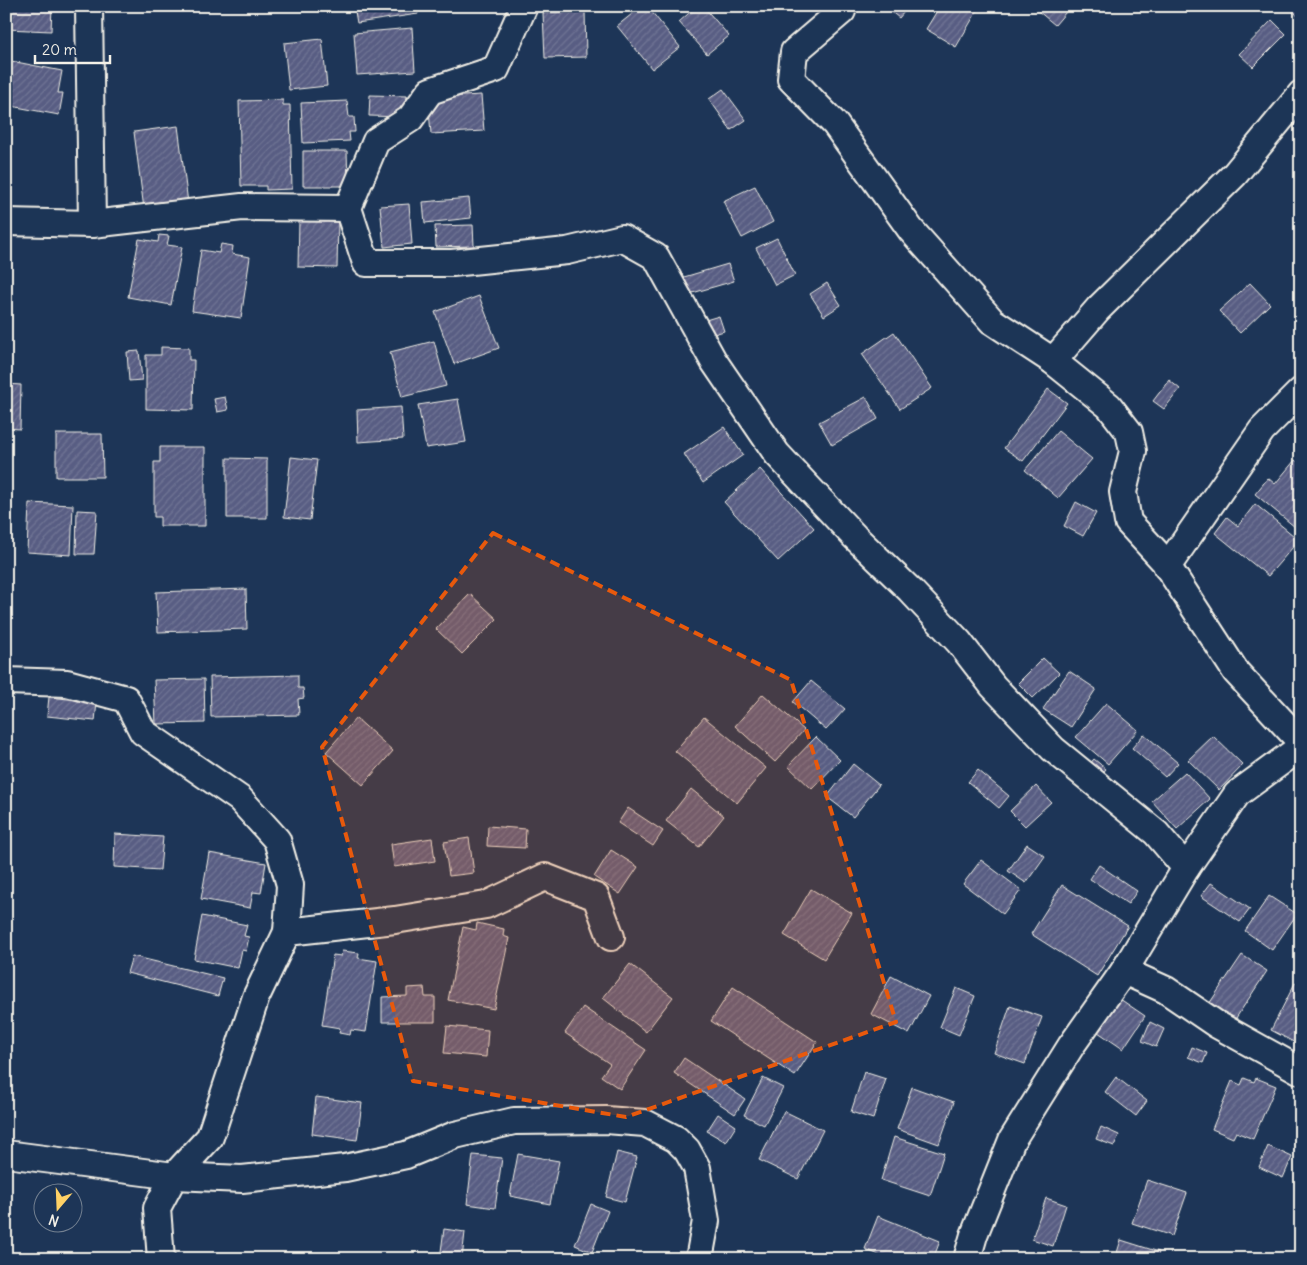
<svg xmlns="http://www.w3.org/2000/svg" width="1307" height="1265" viewBox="0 0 1307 1265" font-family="Delius,sans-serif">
<defs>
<pattern id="building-hatch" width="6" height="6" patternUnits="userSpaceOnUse" patternTransform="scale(1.25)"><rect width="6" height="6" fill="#585d83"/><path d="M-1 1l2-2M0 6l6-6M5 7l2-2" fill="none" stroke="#717595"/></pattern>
</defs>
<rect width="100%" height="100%" fill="#1d3557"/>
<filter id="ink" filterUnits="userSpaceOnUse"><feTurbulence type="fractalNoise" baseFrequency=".02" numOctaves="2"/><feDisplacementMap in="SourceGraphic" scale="10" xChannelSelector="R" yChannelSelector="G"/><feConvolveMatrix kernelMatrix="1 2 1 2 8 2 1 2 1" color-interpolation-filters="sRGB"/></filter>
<g filter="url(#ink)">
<g fill="url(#building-hatch)" stroke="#f4f1e8">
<polygon points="6,6 52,6 51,31 6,29"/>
<polygon points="354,6 417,6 418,14 357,23"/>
<polygon points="590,6 616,6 616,10"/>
<polygon points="642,6 647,6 680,47 652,69 617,26"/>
<polygon points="697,6 703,6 729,36 707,54 679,22"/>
<polygon points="884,6 909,6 899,18"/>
<polygon points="940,6 980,6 956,47 926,29"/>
<polygon points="1032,6 1071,6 1055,25"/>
<polygon points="1290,6 1301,6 1301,21"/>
<polygon points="585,11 586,57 545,58 543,13"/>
<polygon points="1272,20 1286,34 1253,67 1239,54"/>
<polygon points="412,28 415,71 357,75 354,33"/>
<polygon points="322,39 327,86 289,90 284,43"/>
<polygon points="6,60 62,71 58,93 63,93 59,115 6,105"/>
<polygon points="723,89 746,120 731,130 709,99"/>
<polygon points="370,95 407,96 406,117 369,116"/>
<polygon points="481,95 484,131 431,134 428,98"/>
<polygon points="283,100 283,105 290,105 292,189 266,190 266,186 241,186 239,101"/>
<polygon points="347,101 349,117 354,117 355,132 349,132 350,141 303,143 301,103"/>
<polygon points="178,126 188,203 144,209 134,132"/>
<polygon points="303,151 347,151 348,186 303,186"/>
<polygon points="755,186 773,222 742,238 723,201"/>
<polygon points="469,198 471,218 425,223 423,202"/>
<polygon points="409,204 412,244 384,247 380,206"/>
<polygon points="299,220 338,220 337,268 298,267"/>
<polygon points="473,225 474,246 436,247 435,226"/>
<polygon points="159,235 169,236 167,245 182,247 171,305 128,297 139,239 158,242"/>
<polygon points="777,238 795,275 775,285 756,248"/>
<polygon points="221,244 233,246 232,254 250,257 241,318 192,311 201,250 219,253"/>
<polygon points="728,264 734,281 689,294 684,277"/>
<polygon points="827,283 841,305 824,316 810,294"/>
<polygon points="1250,283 1270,304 1240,333 1219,311"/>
<polygon points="479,296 499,348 454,364 435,312"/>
<polygon points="719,316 724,331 704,337 699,322"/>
<polygon points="894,332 932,388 900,409 862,354"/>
<polygon points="434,341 446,386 402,397 390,352"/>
<polygon points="161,347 189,348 189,360 194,360 193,410 146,409 146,355 161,355"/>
<polygon points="139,351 142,380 129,381 127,352"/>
<polygon points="1169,380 1180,389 1164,409 1153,401"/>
<polygon points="6,384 21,385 20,429 6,428"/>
<polygon points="1048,389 1067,403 1023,461 1004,448"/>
<polygon points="225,397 228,410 217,412 214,399"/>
<polygon points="866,397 878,419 832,445 819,422"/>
<polygon points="458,399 466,442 426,448 418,405"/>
<polygon points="401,407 403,439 358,442 357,410"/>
<polygon points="724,427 743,455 703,483 684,454"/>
<polygon points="1058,431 1092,459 1058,498 1025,470"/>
<polygon points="56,434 102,434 103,477 56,477"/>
<polygon points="160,447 205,447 205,526 160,526 160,517 154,517 154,462 160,462"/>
<polygon points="291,457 317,460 310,520 284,517"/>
<polygon points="227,458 267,459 267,518 227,518"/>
<polygon points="1295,460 1301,465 1301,532 1255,494 1268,478 1275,484"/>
<polygon points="760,469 814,528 778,561 724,502"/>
<polygon points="1076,502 1096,513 1083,536 1064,526"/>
<polygon points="29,503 73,505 71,555 27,552"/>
<polygon points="1255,504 1299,540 1268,576 1215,533 1227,517 1238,526"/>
<polygon points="77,510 97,511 94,554 76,554"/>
<polygon points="246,589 247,629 158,632 156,592"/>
<polygon points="470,594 497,619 462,654 436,629"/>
<polygon points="1043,658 1059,673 1033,698 1018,683"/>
<polygon points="1069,671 1096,689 1071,727 1043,709"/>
<polygon points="298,675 298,688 303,688 304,698 298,699 299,715 211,717 210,677"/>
<polygon points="204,679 205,723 156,724 154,680"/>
<polygon points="811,681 845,709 826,730 793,702"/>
<polygon points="763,694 804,730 775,762 735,726"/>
<polygon points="49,697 97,702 95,721 47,716"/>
<polygon points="1106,703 1138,730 1108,764 1076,737"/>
<polygon points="704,717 766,768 737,803 675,751"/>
<polygon points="356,718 393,751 363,785 326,752"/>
<polygon points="1144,734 1178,763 1165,777 1132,748"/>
<polygon points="1213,736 1243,765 1219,790 1188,760"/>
<polygon points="816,737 840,760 812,789 788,766"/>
<polygon points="1094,759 1106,769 1099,777 1087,767"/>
<polygon points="853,764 879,785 853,817 827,797"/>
<polygon points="978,770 1009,796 999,808 968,782"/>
<polygon points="1185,772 1210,799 1177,829 1152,801"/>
<polygon points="1036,786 1051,802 1025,826 1010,811"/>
<polygon points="691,789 724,816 699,847 666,821"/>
<polygon points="628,808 663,831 653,846 618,823"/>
<polygon points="488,826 526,829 525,848 487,846"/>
<polygon points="115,834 163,837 160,870 114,867"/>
<polygon points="432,838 435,861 394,867 391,844"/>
<polygon points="469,838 474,873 449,876 444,842"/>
<polygon points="1027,844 1045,856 1026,883 1008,871"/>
<polygon points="611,850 638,867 620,894 594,877"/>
<polygon points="209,853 266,863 261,893 253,892 250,908 201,899"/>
<polygon points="981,860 1021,890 1003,914 963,884"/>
<polygon points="1099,865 1137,891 1128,904 1090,879"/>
<polygon points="1211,883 1250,909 1240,922 1201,896"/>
<polygon points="1062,885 1128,926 1097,976 1031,934"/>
<polygon points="811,889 852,913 824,959 784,935"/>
<polygon points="1269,896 1297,914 1272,950 1245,931"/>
<polygon points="202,916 247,925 244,936 249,937 246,951 242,950 238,968 194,959"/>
<polygon points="477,923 504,929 503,936 509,938 494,1009 448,1000 463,927 476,930"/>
<polygon points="342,951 359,953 358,958 377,961 366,1032 351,1030 350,1035 339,1033 340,1028 322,1025 333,955 341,956"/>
<polygon points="1242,955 1267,971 1234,1021 1209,1004"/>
<polygon points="132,956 223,978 218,996 127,973"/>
<polygon points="630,964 673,997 646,1032 603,998"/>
<polygon points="891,976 929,996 909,1034 871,1014"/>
<polygon points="1295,983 1301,986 1301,1046 1271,1030"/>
<polygon points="424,987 425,997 435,997 435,1022 382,1022 382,997 407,996 407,988"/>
<polygon points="733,987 817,1042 795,1076 711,1021"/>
<polygon points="956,988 975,996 959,1035 940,1027"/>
<polygon points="1120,999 1145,1016 1123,1049 1098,1032"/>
<polygon points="1010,1006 1042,1017 1025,1064 994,1053"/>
<polygon points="583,1007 646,1050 620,1089 601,1076 610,1064 565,1033"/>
<polygon points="1150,1022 1164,1029 1156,1047 1142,1041"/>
<polygon points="447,1026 488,1030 486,1057 444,1053"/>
<polygon points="1192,1047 1207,1053 1203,1063 1188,1057"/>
<polygon points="684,1058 745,1099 735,1114 674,1073"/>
<polygon points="864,1072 886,1079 873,1119 851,1112"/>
<polygon points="1116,1077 1147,1101 1136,1116 1105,1092"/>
<polygon points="763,1078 783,1088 764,1125 744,1115"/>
<polygon points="1244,1078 1254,1082 1256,1078 1276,1086 1253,1139 1236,1132 1233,1138 1212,1129 1232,1081 1241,1085"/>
<polygon points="912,1087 954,1102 939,1144 897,1129"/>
<polygon points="316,1097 362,1103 357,1140 312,1134"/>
<polygon points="784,1111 823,1130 798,1179 759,1160"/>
<polygon points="718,1114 736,1126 726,1142 707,1131"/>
<polygon points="1101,1127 1119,1135 1114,1146 1096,1139"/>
<polygon points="894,1137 944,1153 930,1196 881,1180"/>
<polygon points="1268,1146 1292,1157 1283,1178 1259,1167"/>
<polygon points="617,1152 637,1157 625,1202 606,1197"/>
<polygon points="518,1154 559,1161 550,1204 510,1196"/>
<polygon points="473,1155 502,1158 495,1208 467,1204"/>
<polygon points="1147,1180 1187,1193 1172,1236 1132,1223"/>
<polygon points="1046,1198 1066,1205 1053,1246 1032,1239"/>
<polygon points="591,1204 608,1211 592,1252 575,1245"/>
<polygon points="878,1216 940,1241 933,1259 888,1259 865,1249"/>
<polygon points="444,1229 465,1232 462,1259 440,1259"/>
<polygon points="1121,1240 1159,1252 1157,1259 1115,1259"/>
</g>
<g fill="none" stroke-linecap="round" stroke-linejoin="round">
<g stroke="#f4f1e8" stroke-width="30">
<g id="minor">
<polyline points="834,6 842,11 794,52 791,79 835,124 911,230 992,321 1053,361 1109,406 1129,432 1133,451 1123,492 1128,522 1164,561 1236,672 1301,742"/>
<polyline points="348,208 366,263 452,263 567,251 622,238 656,257 713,360 777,454 855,537 910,590 959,642 993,686 1053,749 1156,833 1186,868"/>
<polyline points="6,222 92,224 89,6"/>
<polyline points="92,224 242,207 348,208 376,141 410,119 430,91 496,69 524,6"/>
<polyline points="1053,361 1098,309 1235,174 1301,94"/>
<polyline points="1167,567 1262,430 1301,391"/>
<polyline points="6,681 67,683 126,699 143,732 240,799 277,840 290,885 287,932"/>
<polyline points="1124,971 1166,990 1216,1024 1301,1071"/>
<polyline points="6,1154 174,1176 242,1179 345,1168 406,1155 455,1135 514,1121 606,1120 645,1123 676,1139 687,1150 697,1168 706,1221 699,1259"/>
<polyline points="161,1259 157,1208 174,1176 210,1137 256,997 287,932 395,920 486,905 545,877 596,897 611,937"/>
<polyline points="967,1259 974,1235 1012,1140 1071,1046 1124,971 1186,868 1237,794 1301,747"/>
</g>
</g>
<use href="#minor" stroke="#1d3557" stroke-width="26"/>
</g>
</g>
<path fill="#e8590c" fill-opacity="0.2" stroke="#e8590c" stroke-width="4" stroke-dasharray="10 6" stroke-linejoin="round" d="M493,533L791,680L896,1022L626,1117L413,1081L322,747Z"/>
<rect width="1307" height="1265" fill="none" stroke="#1d3557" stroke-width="25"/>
<rect x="12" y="12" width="1282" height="1240" fill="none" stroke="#f4f1e8" stroke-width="2" filter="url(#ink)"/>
<g transform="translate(58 1208) rotate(199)"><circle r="24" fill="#1d3557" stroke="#738091"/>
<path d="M0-4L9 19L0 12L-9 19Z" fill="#ffd166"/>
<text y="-8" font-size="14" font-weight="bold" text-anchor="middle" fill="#f4f1e8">N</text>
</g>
<path d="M35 55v8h75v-8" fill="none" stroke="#f4f1e8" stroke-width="2.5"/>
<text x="42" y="55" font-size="15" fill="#f4f1e8" stroke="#1d3557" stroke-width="4" paint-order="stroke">20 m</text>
</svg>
